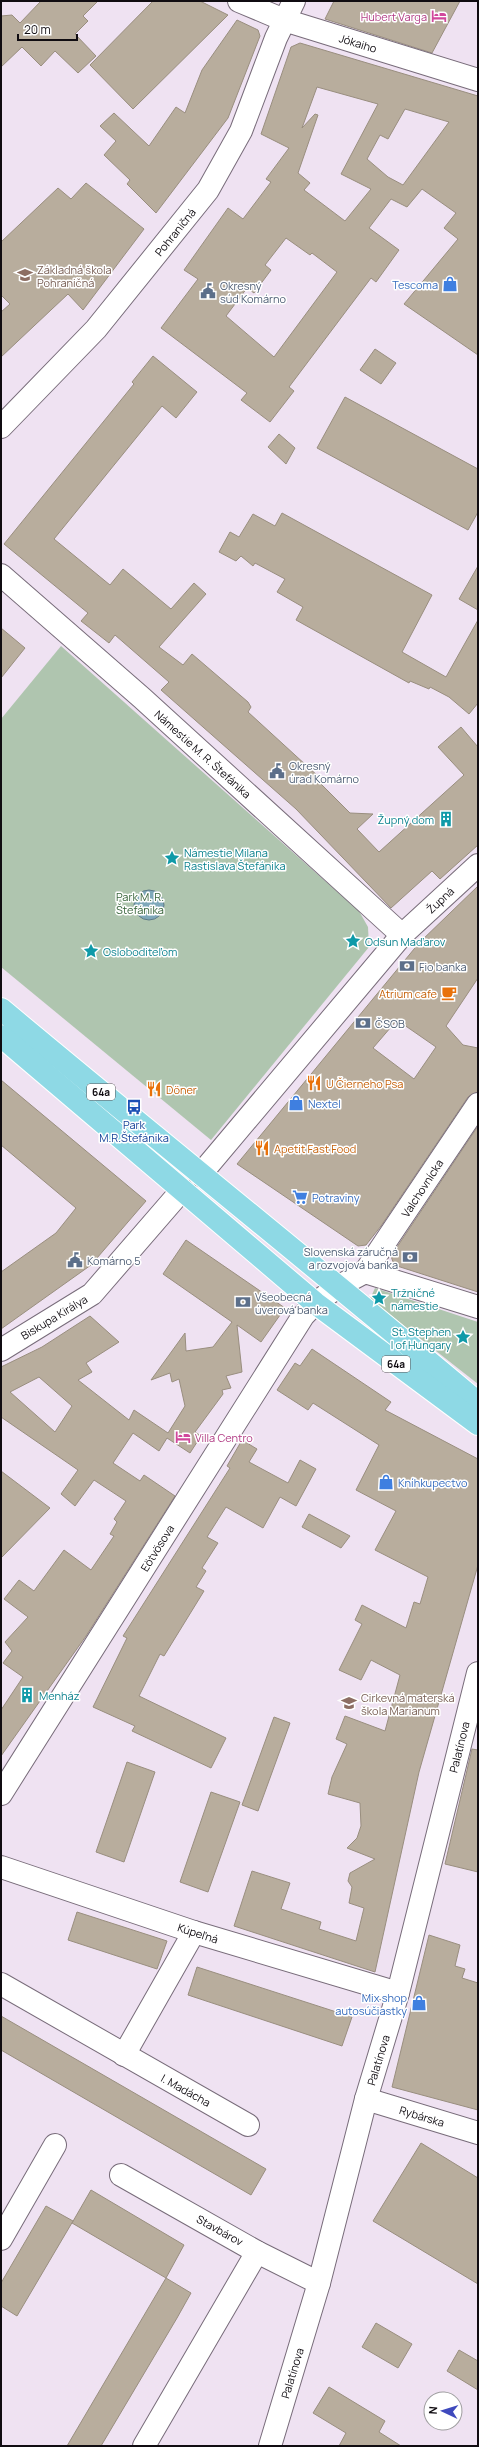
<svg xmlns="http://www.w3.org/2000/svg" width="479" height="2447" viewBox="0 0 479 2447" font-family="Manrope,sans-serif">
<rect width="100%" height="100%" fill="#efe2f2"/>
<g fill="#afc5af">
<polygon points="61,646 359,911 368,927 369,947 211,1140 1,967 1,719"/>
<polygon points="375,1288 478,1322 478,1384 370,1299"/>
</g>
<circle fill="#7fa8ba" stroke="#5e7987" cx="149" cy="905" r="15"/>
<g fill="#b8ad9d" stroke="#998e7f" fill-rule="evenodd">
<polygon points="41,1 98,1 83,16 88,21 75,34 96,56 78,73 55,51 41,66 22,47 1,67 1,16 12,15 20,23"/>
<polygon points="153,1 200,1 228,15 133,109 90,65"/>
<polygon points="334,1 460,1 432,53 325,19"/>
<polygon points="237,20 258,30 260,36 228,118 156,213 127,184 130,180 104,155 116,141 100,126 114,113 149,146 176,107 185,113 202,70"/>
<path d="M300,43L478,96V355L404,304L458,239L444,228L456,213L422,189L407,207L391,199L369,228L399,250L376,282L371,278L289,387L294,391L270,422L241,400L247,393L161,328L198,279L184,270L228,208L243,219L271,182L266,179L289,148L261,134L291,47ZM317,87L378,104L341,174L371,189L345,221L304,190L310,183L298,173L318,115L315,114L302,128ZM405,109L449,122L403,185L388,177L367,159L380,135L388,139ZM286,238L310,255L312,253L337,272L274,357L226,316L247,288L254,293L271,270L265,265Z"/>
<polygon points="86,183 144,229 83,310 68,294 1,357 1,312 10,304 1,295 1,242 58,188 71,199"/>
<polygon points="375,349 396,363 381,384 360,370"/>
<polygon points="153,356 197,392 176,418 162,406 54,539 110,585 123,569 171,609 194,583 206,594 159,647 183,665 192,654 248,702 251,707 248,712 319,777 317,780 350,813 373,814 357,829 379,852 464,775 438,747 461,727 478,747 478,845 440,879 432,871 391,908 296,809 161,690 169,682 115,635 109,643 81,621 88,613 4,544 134,384 132,382"/>
<polygon points="345,397 478,469 478,512 468,530 317,448"/>
<polygon points="279,434 295,448 286,464 268,447"/>
<polygon points="282,513 432,595 402,652 446,677 478,620 478,703 469,714 449,697 430,687 429,689 410,681 409,683 296,620 303,607 277,592 285,579 255,563 253,566 241,556 236,561 219,552 230,532 239,537 253,514 275,526"/>
<polygon points="478,566 478,610 459,599"/>
<polygon points="1,628 25,648 1,678"/>
<path d="M478,886V978L446,1026L463,1045L478,1048V1092L468,1097L381,1226L366,1245L358,1246L237,1164L419,943ZM397,1020L436,1047L414,1079L373,1048Z"/>
<polygon points="1,1080 146,1201 91,1265 1,1329 1,1272 56,1233 76,1208 1,1145"/>
<polygon points="478,1126 478,1292 394,1265 391,1256"/>
<path d="M186,1240L285,1308L261,1342L237,1325L242,1372L226,1376L231,1388L222,1390L223,1394L195,1432L201,1436L190,1453L167,1438L159,1451L133,1433L113,1463L140,1481L144,1475L175,1496L86,1636L1,1756V1710L23,1677L3,1663L12,1651L5,1642L28,1617L4,1599L19,1580L34,1591L64,1550L91,1570L114,1536L110,1534L117,1522L114,1519L126,1501L94,1480L75,1506L61,1494L78,1470L1,1417V1367L42,1347L90,1316L119,1342L86,1363L92,1372L78,1380L129,1420L134,1410L168,1433L185,1406L179,1379L172,1382L170,1373L151,1380L185,1333L186,1351L213,1347L232,1322L163,1274ZM39,1377L72,1406L55,1432L10,1392Z"/>
<polygon points="312,1349 391,1402 385,1410 478,1459 478,1565 419,1772 375,1972 234,1926 252,1871 290,1883 281,1909 321,1922 319,1929 356,1941 364,1908 349,1903 352,1887 348,1881 350,1873 375,1859 347,1848 357,1838 361,1826 360,1803 328,1794 332,1777 347,1744 336,1739 345,1716 385,1731 400,1675 371,1660 361,1680 339,1670 362,1624 355,1620 362,1605 406,1628 414,1602 420,1604 428,1577 375,1550 396,1511 356,1490 379,1445 313,1403 308,1410 277,1390 295,1363 300,1366"/>
<polygon points="242,1440 257,1449 249,1462 288,1483 300,1460 316,1469 296,1506 280,1497 263,1528 226,1507 207,1537 218,1543 202,1568 206,1571 196,1587 204,1591 164,1656 160,1654 139,1696 226,1738 211,1768 132,1731 135,1726 93,1707 127,1638 123,1636 230,1468 227,1466"/>
<polygon points="1,1471 50,1508 1,1558"/>
<polygon points="309,1514 350,1536 341,1548 302,1527"/>
<polygon points="274,1717 290,1723 258,1811 242,1805"/>
<polygon points="472,1749 478,1750 478,1872 445,1864"/>
<polygon points="127,1762 155,1772 124,1862 96,1852"/>
<polygon points="211,1792 240,1802 208,1892 180,1882"/>
<polygon points="77,1912 167,1941 157,1969 68,1940"/>
<polygon points="429,1935 460,1945 455,1966 465,1969 462,1978 478,1983 478,2110 392,2087"/>
<polygon points="197,1967 352,2017 342,2046 188,1995"/>
<polygon points="1,2016 266,2169 251,2195 1,2050"/>
<polygon points="421,2143 478,2178 478,2284 373,2221"/>
<polygon points="91,2190 184,2245 166,2278 72,2223"/>
<polygon points="46,2206 73,2221 17,2316 1,2306 1,2283"/>
<polygon points="166,2278 191,2293 177,2318 101,2446 67,2446"/>
<polygon points="376,2323 412,2344 398,2368 362,2347"/>
<polygon points="459,2350 478,2361 478,2390 447,2371"/>
<polygon points="329,2387 385,2421 379,2432 401,2446 339,2446 346,2433 313,2413"/>
</g>
<g fill="none" stroke-linecap="round" stroke-linejoin="round">
<g stroke="#786c7a" stroke-width="24">
<g id="minor">
<polyline points="239,1 284,20 478,80"/>
<polyline points="1,427 96,329 208,190 241,131 276,38 294,1"/>
<polyline points="1,575 142,698 402,935"/>
<polyline points="200,1175 402,935 478,865"/>
<polyline points="365,1272 478,1104"/>
<polyline points="1,1350 92,1294 182,1190"/>
<path d="M1,1794L303,1316C321,1296 342,1284 365,1272L478,1307"/>
<polyline points="1,1867 194,1932 398,1993"/>
<polyline points="1,1984 248,2125"/>
<polyline points="124,2055 194,1932"/>
<polyline points="366,2099 478,2133"/>
<polyline points="121,2175 257,2252 319,2283"/>
<polyline points="1,2239 55,2145"/>
<polyline points="144,2446 257,2252"/>
<polyline points="270,2446 319,2283 366,2099 398,1993 478,1673"/>
</g>
</g>
<g stroke="#fff" stroke-width="24">
<g id="major">
<path d="M1,1009C159,1141 320,1270 478,1403"/>
<polyline points="1,1036 315,1303 478,1424"/>
</g>
</g>
<use href="#minor" stroke="#fff" stroke-width="22"/>
<use href="#major" stroke="#8ed9e5" stroke-width="22"/>
</g>
<defs>
<g id="hotel-bare" transform="scale(1.2)"><path d="M-6-4.5h1.5V1H6V5H4.5V3h-9V5H-6ZM-4 0a1.8 1.8 0 1 1 3.6 0ZM.5 0V-2.5h3Q6-2.5 6 0Z" fill="#d1479c" stroke="#fff" stroke-width="2.5" paint-order="stroke"/></g>
<g id="school-bare" transform="scale(1.2)"><path d="M0-5L7-2L0 1L-7-2ZM-4 1L0 2.5L4 1V4Q0 6-4 4Z" fill="#8d6e63" stroke="#fff" stroke-width="2.5" paint-order="stroke"/></g>
<g id="shop-bare" transform="scale(1.2)"><path d="M-5-2.5h2.3a2.7 3.5 0 0 1 5.4 0H5L5.5 6h-11ZM-1.5-2.5h3a1.5 2.3 0 0 0-3 0Z" fill="#3f7fe0" stroke="#fff" stroke-width="2.5" paint-order="stroke"/></g>
<g id="civic-bare" transform="scale(1.2)"><path d="M-.6-6.5H3V-4.5H.6V-3L4-1V1h2V6H-6V1h2V-1L-.6-3ZM-1.2 2.5V6h2.4V2.5Z" fill="#5c6f8a" stroke="#fff" stroke-width="2.5" paint-order="stroke"/></g>
<g id="building-bare" transform="scale(1.2)"><path d="M-4-6H4V6H1V3H-1V6H-4ZM-2.5-4.3h1.7v1.8h-1.7ZM.8-4.3h1.7v1.8H.8ZM-2.5-1h1.7V.8h-1.7ZM.8-1h1.7V.8H.8Z" fill="#0f9aa8" stroke="#fff" stroke-width="2.5" paint-order="stroke"/></g>
<g id="sight-bare" transform="scale(1.2)"><path d="M0-6L1.8-2.2L6-1.7L2.9 1.2L3.7 5.4L0 3.3L-3.7 5.4L-2.9 1.2L-6-1.7L-1.8-2.2Z" fill="#0f9aa8" stroke="#fff" stroke-width="2.5" paint-order="stroke"/></g>
<g id="bank-bare" transform="scale(1.2)"><path d="M-6-4H6V4H-6ZM0-2.3a2.3 2.3 0 1 0 0 4.6a2.3 2.3 0 1 0 0-4.6Z" fill="#5c6f8a" stroke="#fff" stroke-width="2.5" paint-order="stroke"/></g>
<g id="cafe-bare" transform="scale(1.2)"><path d="M-5.5-4.5H6V0H3Q3 3.5 0 3.5H-2.5Q-5.5 3.5-5.5 0ZM3-3.2v2h1.7v-2ZM-6 4.5H4V6H-6Z" fill="#e8710a" stroke="#fff" stroke-width="2.5" paint-order="stroke"/></g>
<g id="restaurant-bare" transform="scale(1.2)"><path d="M-5-6h1v4h1v-4h1v4h1v-4h1v5L-1.5 .5V6h-2V.5L-5-1ZM5-6V6H3V1.5H1.5Q1.5-4 5-6Z" fill="#e8710a" stroke="#fff" stroke-width="2.5" paint-order="stroke"/></g>
<g id="bus-bare" transform="scale(1.2)"><path d="M-5-6H5V4H4V6H2V4H-2V6H-4V4H-5ZM-3.5-4V0h7V-4ZM-3.5 1.2v1.5H-2V1.2ZM2 1.2v1.5H3.5V1.2Z" fill="#1a4fb4" stroke="#fff" stroke-width="2.5" paint-order="stroke"/></g>
<g id="supermarket-bare" transform="scale(1.2)"><path d="M-6-5.5h2.5l.6 2H6L4.5 2H-2.5L-4.4-4H-6ZM-1.5 3.2a1.3 1.3 0 1 0 .1 0ZM3 3.2a1.3 1.3 0 1 0 .1 0Z" fill="#3f7fe0" stroke="#fff" stroke-width="2.5" paint-order="stroke"/></g>
</defs>
<g fill-rule="evenodd">
<use href="#hotel-bare" x="439" y="16"/>
<use href="#school-bare" x="25" y="275"/>
<use href="#shop-bare" x="450" y="284"/>
<use href="#civic-bare" x="208" y="291"/>
<use href="#civic-bare" x="277" y="771"/>
<use href="#building-bare" x="446" y="819"/>
<use href="#sight-bare" x="172" y="858"/>
<use href="#sight-bare" x="353" y="941"/>
<use href="#sight-bare" x="91" y="951"/>
<use href="#bank-bare" x="407" y="966"/>
<use href="#cafe-bare" x="449" y="993"/>
<use href="#bank-bare" x="363" y="1023"/>
<use href="#restaurant-bare" x="314" y="1083"/>
<use href="#restaurant-bare" x="154" y="1089"/>
<use href="#shop-bare" x="296" y="1103"/>
<use href="#bus-bare" x="134" y="1107"/>
<use href="#restaurant-bare" x="262" y="1148"/>
<use href="#supermarket-bare" x="300" y="1197"/>
<use href="#bank-bare" x="410" y="1257"/>
<use href="#civic-bare" x="75" y="1260"/>
<use href="#sight-bare" x="379" y="1298"/>
<use href="#bank-bare" x="243" y="1302"/>
<use href="#sight-bare" x="463" y="1337"/>
<use href="#hotel-bare" x="183" y="1437"/>
<use href="#shop-bare" x="386" y="1482"/>
<use href="#building-bare" x="27" y="1695"/>
<use href="#school-bare" x="349" y="1703"/>
<use href="#shop-bare" x="419" y="2003"/>
</g>
<g text-anchor="middle" dominant-baseline="central" stroke-width="3" stroke-linejoin="round" paint-order="stroke">
<g fill="#fff" stroke="#585558" stroke-width="1">
<rect x="87" y="1084" width="28" height="16" rx="3"/>
<rect x="382" y="1356" width="28" height="16" rx="3"/>
</g>
<g font-size="10" font-weight="bold" fill="#100c11">
<text x="101" y="1092">64a</text>
<text x="396" y="1364">64a</text>
</g>
<g font-size="11" fill="#b23c85" stroke="#fff" text-anchor="end">
<text x="427" y="16">Hubert Varga</text>
<text x="195" y="1437" text-anchor="start">Villa Centro</text>
</g>
<g font-size="11" fill="#100c11" stroke="#fff">
<text transform="translate(358 43) rotate(17)">Jókaiho</text>
<text transform="translate(175 232) rotate(-51)">Pohraničná</text>
<text transform="translate(203 754) rotate(42)">Námestie M. R. Štefánika</text>
<text transform="translate(440 900) rotate(-43)">Župná</text>
<text transform="translate(422 1188) rotate(-57)">Valchovnícka</text>
<text transform="translate(54 1317) rotate(-31)">Biskupa Királya</text>
<text transform="translate(157 1548) rotate(-58)">Eötvösova</text>
<text transform="translate(459 1747) rotate(-76)">Palatínova</text>
<text transform="translate(198 1933) rotate(18)">Kúpeľná</text>
<text transform="translate(378 2060) rotate(-73)">Palatínova</text>
<text transform="translate(186 2090) rotate(29)">I. Madácha</text>
<text transform="translate(422 2116) rotate(17)">Rybárska</text>
<text transform="translate(220 2230) rotate(29)">Stavbárov</text>
<text transform="translate(292 2373) rotate(-73)">Palatínova</text>
</g>
<g font-size="11" fill="#785e54" stroke="#fff" text-anchor="start">
<text x="37" y="269">Základná škola<tspan x="37" dy="13">Pohraničná</tspan></text>
<text x="361" y="1697">Cirkevná materská<tspan x="361" dy="13">škola Marianum</tspan></text>
</g>
<g font-size="11" fill="#366cbe" stroke="#fff" text-anchor="start">
<text x="438" y="284" text-anchor="end">Tescoma</text>
<text x="308" y="1103">Nextel</text>
<text x="312" y="1197">Potraviny</text>
<text x="398" y="1482">Kníhkupectvo</text>
<text x="407" y="1997" text-anchor="end">Mix shop<tspan x="407" dy="13">autosúčiastky</tspan></text>
</g>
<g font-size="11" fill="#4e5e75" stroke="#fff" text-anchor="start">
<text x="220" y="285">Okresný<tspan x="220" dy="13">súd Komárno</tspan></text>
<text x="289" y="765">Okresný<tspan x="289" dy="13">úrad Komárno</tspan></text>
<text x="419" y="966">Fio banka</text>
<text x="375" y="1023">ČSOB</text>
<text x="398" y="1251" text-anchor="end">Slovenská záručná<tspan x="398" dy="13">a rozvojová banka</tspan></text>
<text x="87" y="1260">Komárno 5</text>
<text x="255" y="1296">Všeobecná<tspan x="255" dy="13">úverová banka</tspan></text>
</g>
<g font-size="11" fill="#0d838f" stroke="#fff" text-anchor="start">
<text x="434" y="819" text-anchor="end">Župný dom</text>
<text x="184" y="852">Námestie Milana<tspan x="184" dy="13">Rastislava Štefánika</tspan></text>
<text x="365" y="941">Odsun Maďarov</text>
<text x="103" y="951">Osloboditeľom</text>
<text x="391" y="1292">Tržničné<tspan x="391" dy="13">námestie</tspan></text>
<text x="451" y="1331" text-anchor="end">St. Stephen<tspan x="451" dy="13">I of Hungary</tspan></text>
<text x="39" y="1695">Menház</text>
</g>
<g font-size="11" fill="#38643b" stroke="#fff">
<text x="140" y="896">Park M. R.<tspan x="140" dy="13">Štefánika</tspan></text>
</g>
<g font-size="11" fill="#c56008" stroke="#fff" text-anchor="start">
<text x="437" y="993" text-anchor="end">Atrium cafe</text>
<text x="326" y="1083">U Čierneho Psa</text>
<text x="166" y="1089">Döner</text>
<text x="274" y="1148">Apetit Fast Food</text>
</g>
<g font-size="11" fill="#164399" stroke="#fff">
<text x="134" y="1124">Park<tspan x="134" dy="13">M.R.Štefánika</tspan></text>
</g>
</g>
<rect width="479" height="2447" fill="none" stroke="#100c11" stroke-width="4"/>
<g transform="translate(443 2411) rotate(274)"><circle r="19" fill="#ffffff" stroke="#9f9ea0"/>
<path d="M0-3L7 15L0 10L-7 15Z" fill="#3f49bd"/>
<text y="-6" font-size="11" font-weight="bold" text-anchor="middle" fill="#100c11">N</text>
</g>
<path d="M18 34v6h59v-6" fill="none" stroke="#100c11" stroke-width="2"/>
<text x="24" y="34" font-size="12" fill="#100c11" stroke="#ffffff" stroke-width="3" paint-order="stroke">20 m</text>
</svg>
